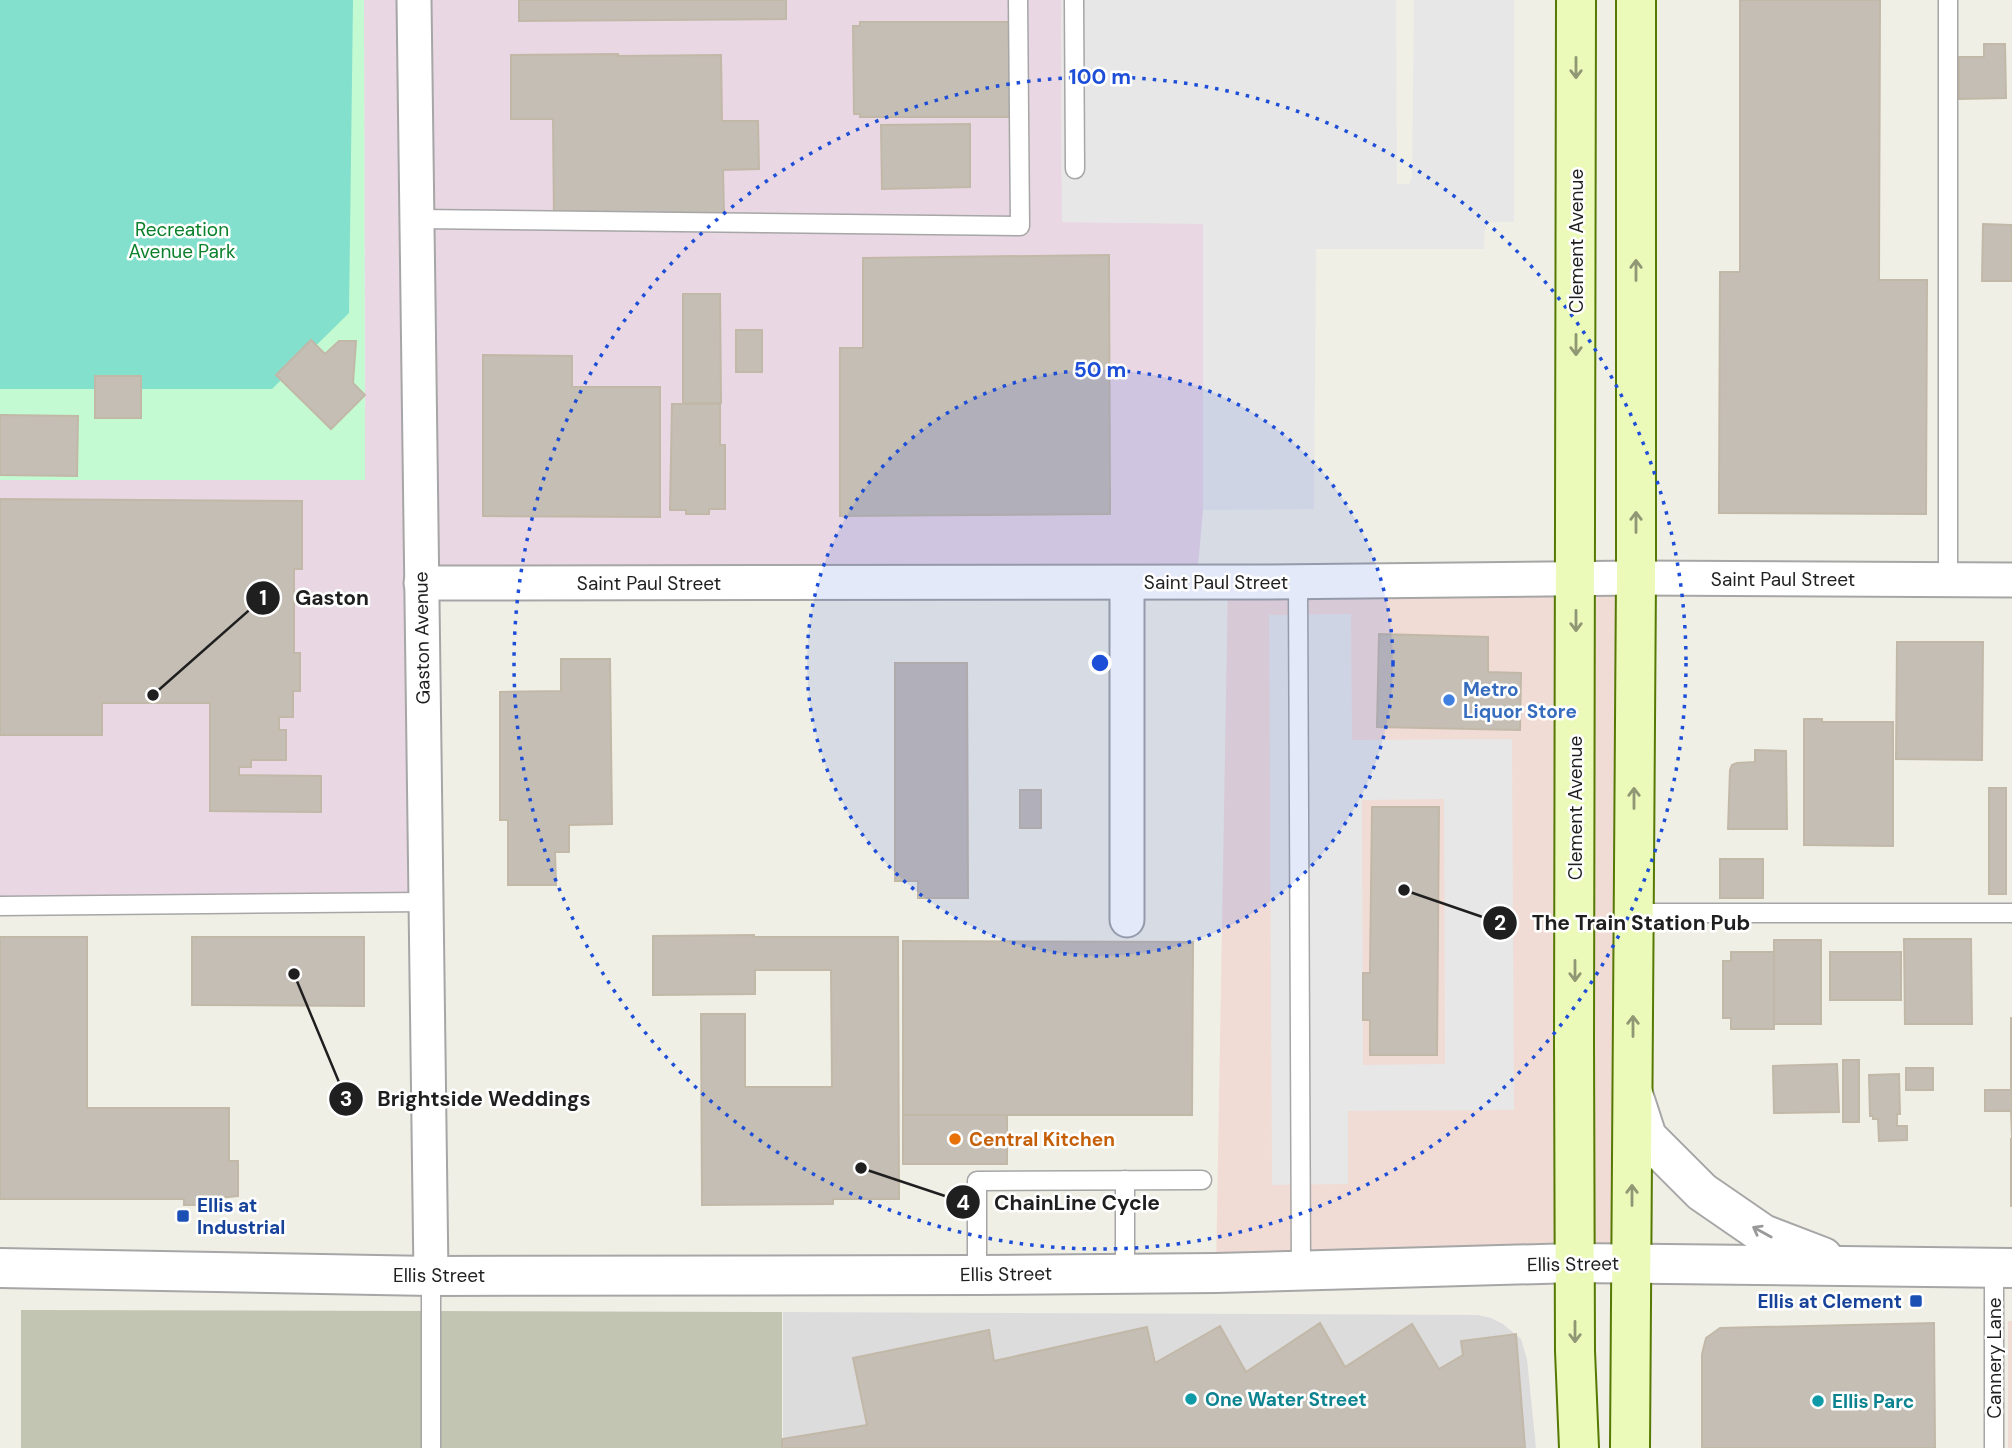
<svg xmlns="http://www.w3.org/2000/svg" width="2012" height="1448" viewBox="0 0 2012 1448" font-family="'DM Sans',sans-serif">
<rect width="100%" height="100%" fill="#f0efe6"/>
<polygon fill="#dddcdc" points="783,1312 1478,1315 1491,1318 1503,1324 1521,1339 1527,1359 1536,1448 783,1448"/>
<g fill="#f1dbd5">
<polygon points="1636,578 1632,1264 1216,1273 1228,582"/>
<rect x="2008" y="1321" width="4" height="127"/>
</g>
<polygon fill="#e9d7e3" points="364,0 1061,0 1062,222 1203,223 1203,510 1195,599 425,596 418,908 0,901 0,480 365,480"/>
<polygon fill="#c1c5b1" points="21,1310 782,1312 782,1448 21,1448"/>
<polygon fill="#c3fad1" points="0,0 364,0 365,480 0,480"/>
<polygon fill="#83e0cd" points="0,0 353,0 349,313 272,389 0,389"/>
<g fill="#e7e7e7" fill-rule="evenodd">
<polygon points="1061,0 1396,0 1397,184 1409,184 1412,178 1414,0 1514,0 1514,222 1488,222 1485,229 1484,249 1316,249 1314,509 1203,510 1203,224 1062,222"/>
<path d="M1351,614L1352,740L1512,739L1514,1110L1348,1111V1184L1272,1185L1269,615ZM1444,799L1445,1064L1363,1065L1362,800Z"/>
</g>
<g fill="#c5beb5" stroke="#c2b8a8" stroke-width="2">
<polygon points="519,0 786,0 786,19 519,21"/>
<polygon points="1740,0 1880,0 1879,280 1927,280 1926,514 1719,513 1720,272 1740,272"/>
<polygon points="860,22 1011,22 1017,114 1010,114 1010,117 860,117 860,114 854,114 853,26 860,26"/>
<polygon points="1984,44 2005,44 2006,98 1959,99 1959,57 1984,57"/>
<polygon points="618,54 618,56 721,55 722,121 758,121 759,169 723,170 724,215 554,219 553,119 511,119 511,55"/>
<polygon points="970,124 970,187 882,189 881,125"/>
<polygon points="1983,224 2012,225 2012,281 1982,281"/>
<polygon points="1109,255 1110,514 840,516 840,348 863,348 863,258"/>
<polygon points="683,294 720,294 721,403 683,403"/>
<rect x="736" y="330" width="26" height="42"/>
<polygon points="311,340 325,354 339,341 356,341 353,383 365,395 331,429 276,375"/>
<polygon points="483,355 572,356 572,387 660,387 660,517 483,516"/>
<rect x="95" y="376" width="46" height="42"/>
<polygon points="672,404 720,404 720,445 725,445 725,509 709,509 709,514 686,514 686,510 670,510"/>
<polygon points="0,415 78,416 77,476 0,475"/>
<polygon points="0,499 302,501 302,569 294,569 294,653 300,653 300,691 293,691 293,717 279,717 279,730 286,730 286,760 251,760 251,767 239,767 239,775 321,776 321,812 210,811 210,703 102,703 102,735 0,735"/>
<polygon points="1379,634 1488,637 1488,672 1521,673 1520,730 1377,727"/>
<polygon points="1897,642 1983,642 1982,760 1896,759"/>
<polygon points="561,659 610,659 612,824 569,825 569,852 555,852 556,885 508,885 508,820 500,820 500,692 561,691"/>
<polygon points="895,663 967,663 968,898 918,898 918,881 895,881"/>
<polygon points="1804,719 1822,719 1822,722 1893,722 1893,846 1804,845"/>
<polygon points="1755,750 1786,751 1787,829 1728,829 1730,770 1732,765 1737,763 1755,762"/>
<rect x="1989" y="788" width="17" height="106"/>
<rect x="1020" y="790" width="21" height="38"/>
<polygon points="1372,807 1439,807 1437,1055 1370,1055 1370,1020 1363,1020 1363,973 1370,973"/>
<rect x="1720" y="859" width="43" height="39"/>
<polygon points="754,935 754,937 898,937 899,1199 833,1199 833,1204 702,1205 701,1014 745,1014 745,1087 832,1087 831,970 755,970 755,994 653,995 653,936"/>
<polygon points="0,937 87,937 87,1108 229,1108 229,1161 238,1161 238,1196 217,1198 217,1205 184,1205 184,1199 0,1199"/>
<polygon points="192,937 364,937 364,1006 192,1005"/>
<polygon points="1904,939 1971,939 1972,1024 1905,1024"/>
<rect x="1774" y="940" width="47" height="84"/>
<polygon points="903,941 1193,942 1192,1115 903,1115"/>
<polygon points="1731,952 1774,952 1774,1029 1731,1029 1731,1018 1723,1018 1723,961 1731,961"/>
<rect x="1830" y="952" width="71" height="48"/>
<polygon points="2011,1018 2012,1018 2012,1139 2011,1111 1985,1111 1985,1090 2011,1090"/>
<rect x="1843" y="1060" width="16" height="62"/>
<polygon points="1837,1064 1839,1112 1774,1113 1773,1066"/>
<rect x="1906" y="1068" width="27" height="22"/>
<polygon points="1899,1074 1900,1114 1897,1114 1897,1126 1907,1126 1907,1140 1879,1141 1878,1119 1873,1119 1873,1116 1870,1116 1869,1075"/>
<rect x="903" y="1115" width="104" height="49"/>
<rect x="2011" y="1139" width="1" height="67"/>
<polygon points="1320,1323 1345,1367 1412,1324 1439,1369 1463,1355 1461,1341 1516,1334 1525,1448 782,1448 782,1439 867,1425 853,1358 989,1330 994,1361 1147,1327 1155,1363 1220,1326 1246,1372"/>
<polygon points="1934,1323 1935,1448 1702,1448 1702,1354 1706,1338 1720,1328"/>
</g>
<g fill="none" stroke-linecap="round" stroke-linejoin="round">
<g stroke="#a6a6a6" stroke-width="21">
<g id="service">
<polyline points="1074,0 1075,169"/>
<polyline points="1948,0 1948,580"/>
<polyline points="417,219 1020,226 1018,0"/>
<polyline points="1298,582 1301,1271"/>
<polyline points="0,906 425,902"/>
<polyline points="1634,913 2012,913"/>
<polyline points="1994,1268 1994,1448"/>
<polyline points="1125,1273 1125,1180"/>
<polyline points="977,1275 977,1181 1202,1180"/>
<polyline points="431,1276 431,1448"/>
</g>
</g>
<g stroke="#a6a6a6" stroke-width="37">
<g id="minor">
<polyline points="414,0 431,1276"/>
<polyline points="421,583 1261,582 1636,578 2012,580"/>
<polyline points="1127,583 1127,920"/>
</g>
</g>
<g stroke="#a6a6a6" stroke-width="42">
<g id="tertiary">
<polyline points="1633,1094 1647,1137 1702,1192 1763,1234 1823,1257"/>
<polyline points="0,1268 431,1276 977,1275 1216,1273 1575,1263 2012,1268"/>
</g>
</g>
<g stroke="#567904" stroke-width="42">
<g id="secondary">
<polyline points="1576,0 1574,1041 1575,1351 1579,1448"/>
<polyline points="1630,1448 1636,578 1636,0"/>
</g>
</g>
<use href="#service" stroke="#fff" stroke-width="18"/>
<use href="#minor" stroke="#fff" stroke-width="33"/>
<use href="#tertiary" stroke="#fff" stroke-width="38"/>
<use href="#secondary" stroke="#ebfab9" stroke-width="38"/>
</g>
<defs><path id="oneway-shaft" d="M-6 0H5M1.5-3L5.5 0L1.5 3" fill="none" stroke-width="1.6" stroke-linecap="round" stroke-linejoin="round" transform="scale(1.75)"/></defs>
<g stroke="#8f9774">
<use href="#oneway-shaft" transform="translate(1576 68) rotate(90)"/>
<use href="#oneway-shaft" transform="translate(1636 270) rotate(-90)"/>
<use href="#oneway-shaft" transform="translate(1576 345) rotate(90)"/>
<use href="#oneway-shaft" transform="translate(1636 522) rotate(-90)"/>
<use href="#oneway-shaft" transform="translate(1576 621) rotate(90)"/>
<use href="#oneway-shaft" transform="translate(1634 798) rotate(-90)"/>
<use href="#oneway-shaft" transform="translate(1575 971) rotate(90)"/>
<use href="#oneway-shaft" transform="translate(1633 1026) rotate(-90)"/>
<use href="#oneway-shaft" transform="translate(1632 1195) rotate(-90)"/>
<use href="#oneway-shaft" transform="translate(1575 1332) rotate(90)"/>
</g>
<use stroke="#9a9a9a" href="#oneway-shaft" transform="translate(1762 1232) rotate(-151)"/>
<circle cx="1100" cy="663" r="293" fill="#1d4ed8" fill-opacity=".12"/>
<g fill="none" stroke="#1d4ed8" stroke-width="3.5" stroke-dasharray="3.5 7">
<circle cx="1100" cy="663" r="293"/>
<circle cx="1100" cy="663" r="586"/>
</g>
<circle fill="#3f7fe0" stroke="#fff" stroke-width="2.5" cx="1449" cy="700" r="7"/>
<circle fill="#e8710a" stroke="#fff" stroke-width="2.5" cx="955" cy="1139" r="7"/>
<g fill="#1a4fb4" stroke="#fff" stroke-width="2.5">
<rect x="176" y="1209" width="14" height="14" rx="3.5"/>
<rect x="1909" y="1294" width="14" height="14" rx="3.5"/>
</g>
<g fill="#0f9aa8" stroke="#fff" stroke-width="2.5">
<circle cx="1191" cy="1399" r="7"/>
<circle cx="1818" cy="1401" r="7"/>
</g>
<g text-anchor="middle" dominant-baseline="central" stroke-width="5" stroke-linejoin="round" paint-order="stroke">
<g font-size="19" fill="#0a802a" stroke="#fff">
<text x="182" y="229">Recreation<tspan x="182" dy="22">Avenue Park</tspan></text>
</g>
<g font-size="19" fill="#1f1f1f" stroke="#fff">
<text transform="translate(1576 241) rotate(-90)">Clement Avenue</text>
<text x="1783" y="579">Saint Paul Street</text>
<text x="1216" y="582">Saint Paul Street</text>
<text x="649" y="583">Saint Paul Street</text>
<text transform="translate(422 638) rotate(-91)">Gaston Avenue</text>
<text transform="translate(1575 808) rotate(-90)">Clement Avenue</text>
<text transform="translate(1573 1264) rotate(-1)">Ellis Street</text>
<text transform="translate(1006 1274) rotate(-1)">Ellis Street</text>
<text x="439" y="1275">Ellis Street</text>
<text transform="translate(1994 1358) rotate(-90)">Cannery Lane</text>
</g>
<g font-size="19" font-weight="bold" fill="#366cbe" stroke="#fff" text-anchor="start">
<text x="1463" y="689">Metro<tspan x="1463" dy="22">Liquor Store</tspan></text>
</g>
<g font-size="19" font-weight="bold" fill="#c56008" stroke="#fff" text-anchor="start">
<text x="969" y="1139">Central Kitchen</text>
</g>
<g font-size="19" font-weight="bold" fill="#164399" stroke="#fff" text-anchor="start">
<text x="197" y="1205">Ellis at<tspan x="197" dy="22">Industrial</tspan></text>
<text x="1902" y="1301" text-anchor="end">Ellis at Clement</text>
</g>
<g font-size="19" font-weight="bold" fill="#0d838f" stroke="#fff" text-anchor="start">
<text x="1205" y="1399">One Water Street</text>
<text x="1832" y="1401">Ellis Parc</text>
</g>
</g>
<circle cx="1100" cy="663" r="10" fill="#1d4ed8" stroke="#fff" stroke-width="3.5"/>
<g font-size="21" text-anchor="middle" font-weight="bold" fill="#1d4ed8" stroke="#fff" stroke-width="5" stroke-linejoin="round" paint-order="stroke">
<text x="1100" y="84">100 m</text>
<text x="1100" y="377">50 m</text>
</g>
<path fill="none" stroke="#1f1f1f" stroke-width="2.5" d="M153 695L263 598M1404 890L1500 923M294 974L346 1099M861 1168L963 1202"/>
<g fill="#1f1f1f" stroke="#fff" stroke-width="2.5">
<circle cx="153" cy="695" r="7"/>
<circle cx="1404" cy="890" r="7"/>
<circle cx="294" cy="974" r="7"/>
<circle cx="861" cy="1168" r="7"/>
<circle cx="263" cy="598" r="18"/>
<circle cx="1500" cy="923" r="18"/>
<circle cx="346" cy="1099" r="18"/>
<circle cx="963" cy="1202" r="18"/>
</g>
<g font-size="21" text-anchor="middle" font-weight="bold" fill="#fff">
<text x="263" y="605">1</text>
<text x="1500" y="930">2</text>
<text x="346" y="1106">3</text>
<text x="963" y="1210">4</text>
</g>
<g font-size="21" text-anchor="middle" font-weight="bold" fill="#1f1f1f" stroke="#fff" stroke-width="5" stroke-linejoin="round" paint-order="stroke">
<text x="332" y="605">Gaston</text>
<text x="1641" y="930">The Train Station Pub</text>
<text x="484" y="1106">Brightside Weddings</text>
<text x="1077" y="1210">ChainLine Cycle</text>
</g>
</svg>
